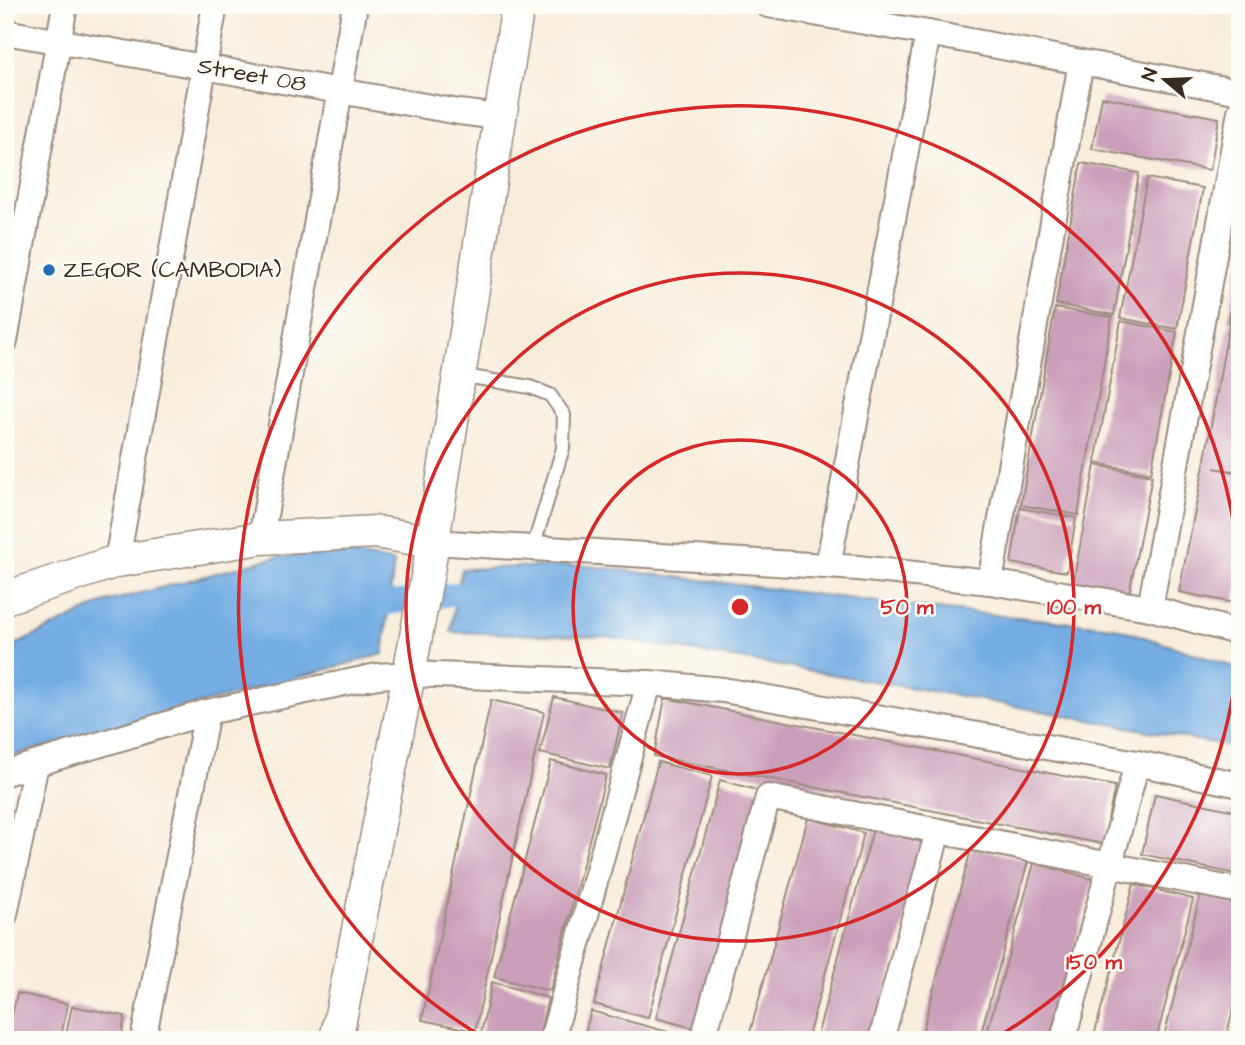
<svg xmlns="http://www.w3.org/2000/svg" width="1245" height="1045" viewBox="0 0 1245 1045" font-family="'Architects Daughter',sans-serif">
<rect width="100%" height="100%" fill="#fdfcf7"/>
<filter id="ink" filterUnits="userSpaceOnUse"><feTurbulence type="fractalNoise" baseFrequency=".0143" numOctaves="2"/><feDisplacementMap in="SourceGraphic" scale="14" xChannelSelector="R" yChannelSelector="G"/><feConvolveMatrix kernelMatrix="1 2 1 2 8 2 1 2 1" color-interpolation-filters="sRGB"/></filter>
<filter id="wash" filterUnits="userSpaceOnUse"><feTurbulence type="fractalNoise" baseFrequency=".00686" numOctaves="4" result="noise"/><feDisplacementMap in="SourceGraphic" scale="28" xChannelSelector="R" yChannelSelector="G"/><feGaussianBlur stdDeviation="1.57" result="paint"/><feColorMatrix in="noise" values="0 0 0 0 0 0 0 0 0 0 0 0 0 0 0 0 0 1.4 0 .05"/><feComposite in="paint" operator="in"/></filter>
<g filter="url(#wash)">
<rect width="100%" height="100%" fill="#f8eddc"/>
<g fill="#74ade3" stroke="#586c80" stroke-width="2">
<polygon points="345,553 394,562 383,654 5,758 5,650 103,603 277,557"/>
<polygon points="580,565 917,607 1114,627 1240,669 1240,748 955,695 608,637 451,632 456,594 462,569"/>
</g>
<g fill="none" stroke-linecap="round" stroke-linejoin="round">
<polyline stroke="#74ade3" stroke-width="23" points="361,612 390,603 456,594 485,598"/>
</g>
<g id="blocks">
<g fill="#ca9fb9">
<polygon points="1102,97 1219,118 1210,170 1092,149"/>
<polygon points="1081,163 1139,173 1114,315 1056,304"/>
<polygon points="1147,178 1203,188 1177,329 1120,318"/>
<polygon points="1238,265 1240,265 1240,324 1228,322"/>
<polygon points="1055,308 1112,317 1078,515 1021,505"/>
<polygon points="1121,321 1177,332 1151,473 1095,463"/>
<polygon points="1229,324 1240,326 1240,472 1214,468 1240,473 1240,575 1234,603 1179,592 1204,465"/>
<polygon points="1095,465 1152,476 1129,594 1073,584"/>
<polygon points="1020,508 1076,518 1067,572 1011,563"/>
<polygon points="554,697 623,713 610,769 540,753"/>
<polygon points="665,698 1115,786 1103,844 654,756"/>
<polygon points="491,700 544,712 475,1031 422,1020"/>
<polygon points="551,761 606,775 550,991 494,977"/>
<polygon points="658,762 712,776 648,1018 594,1004"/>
<polygon points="720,780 761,791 697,1029 656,1018"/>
<polygon points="1155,794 1240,812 1240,875 1142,854"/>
<polygon points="808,818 864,833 807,1040 748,1040"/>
<polygon points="873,829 926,843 873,1040 816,1040"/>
<polygon points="972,846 1028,861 979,1040 920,1040"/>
<polygon points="1034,863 1093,879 1049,1040 985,1040"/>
<polygon points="1134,884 1193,899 1156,1040 1093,1040"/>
<polygon points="1201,893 1240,903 1240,985 1225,1040 1163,1040"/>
<polygon points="492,982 548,998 538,1040 485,1040 480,1038"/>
<polygon points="17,993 68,1004 60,1040 7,1040"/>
<polygon points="72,1006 125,1016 121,1040 65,1040"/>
<polygon points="591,1011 694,1039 694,1040 583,1040"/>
</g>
</g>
</g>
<g filter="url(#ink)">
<use href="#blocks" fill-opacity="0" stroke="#9a8c7d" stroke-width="2"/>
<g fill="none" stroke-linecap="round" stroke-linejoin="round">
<g stroke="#9a8c7d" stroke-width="16">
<polyline id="service" points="459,375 530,387 550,395 564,415 563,448 533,548"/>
</g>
<g stroke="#9a8c7d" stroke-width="28">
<g id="minor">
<polyline points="768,5 928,33 1240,92"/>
<polyline points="5,32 459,112 499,117"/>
<polyline points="5,341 65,5"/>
<polyline points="261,538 355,5"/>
<polyline points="433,542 858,568 990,582 1150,608 1240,633"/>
<polyline points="117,561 215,5"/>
<polyline points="828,566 928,33"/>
<polyline points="990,582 1081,62"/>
<polyline points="1150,608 1240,112"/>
<polyline points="5,773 207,712 377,676 409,674 649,683 723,690 1137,763 1240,785"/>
<polyline points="5,914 36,764"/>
<polyline points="143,1040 207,712"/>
<polyline points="552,1040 649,683"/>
<polyline points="703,1040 768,797 1240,891"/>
<polyline points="881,1040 938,831"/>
<polyline points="1063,1040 1137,763"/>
</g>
</g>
<g stroke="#9a8c7d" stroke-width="35">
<g id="tertiary">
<polyline points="5,598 117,561 261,538 376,532 433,542"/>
<polyline points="336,1040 409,674 428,572 518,5"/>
</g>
</g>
<use href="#service" stroke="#fff" stroke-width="12"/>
<use href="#minor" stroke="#fff" stroke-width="24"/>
<use href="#tertiary" stroke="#fff" stroke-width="32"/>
</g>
</g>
<g fill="none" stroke="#d62828" stroke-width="3.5">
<circle cx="740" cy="607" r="167"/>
<circle cx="740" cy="607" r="334"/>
<path d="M1239 646A501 501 0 0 1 994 1039M486 1039A501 501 0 1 1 1239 568"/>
</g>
<circle fill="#1f6fb2" stroke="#fdfcf7" stroke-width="2.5" cx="49" cy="270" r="7"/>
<g text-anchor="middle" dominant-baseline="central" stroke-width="5" stroke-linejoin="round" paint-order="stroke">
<g font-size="23" fill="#3b2a1e" stroke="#fdfcf7">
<text transform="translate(252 75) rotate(10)">Street 08</text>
</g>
<g font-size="23" fill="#3b2a1e" stroke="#fdfcf7" text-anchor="start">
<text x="63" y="270">ZEGOR (CAMBODIA)</text>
</g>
</g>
<circle cx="740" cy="607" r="10" fill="#d62828" stroke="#fdfcf7" stroke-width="3.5"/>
<g font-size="21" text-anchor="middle" font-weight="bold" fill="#d62828" stroke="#fdfcf7" stroke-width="5" stroke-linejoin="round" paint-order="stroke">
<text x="907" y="614">50 m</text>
<text x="1074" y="614">100 m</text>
<text x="1094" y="969">150 m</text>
</g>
<rect width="1245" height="1045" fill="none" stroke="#fdfcf7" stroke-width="28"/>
<g transform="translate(1165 80) rotate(289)" stroke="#fdfcf7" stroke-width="5" paint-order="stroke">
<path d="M0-5L12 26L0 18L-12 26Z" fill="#3b2a1e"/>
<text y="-10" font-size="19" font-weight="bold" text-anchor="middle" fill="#3b2a1e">N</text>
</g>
</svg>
